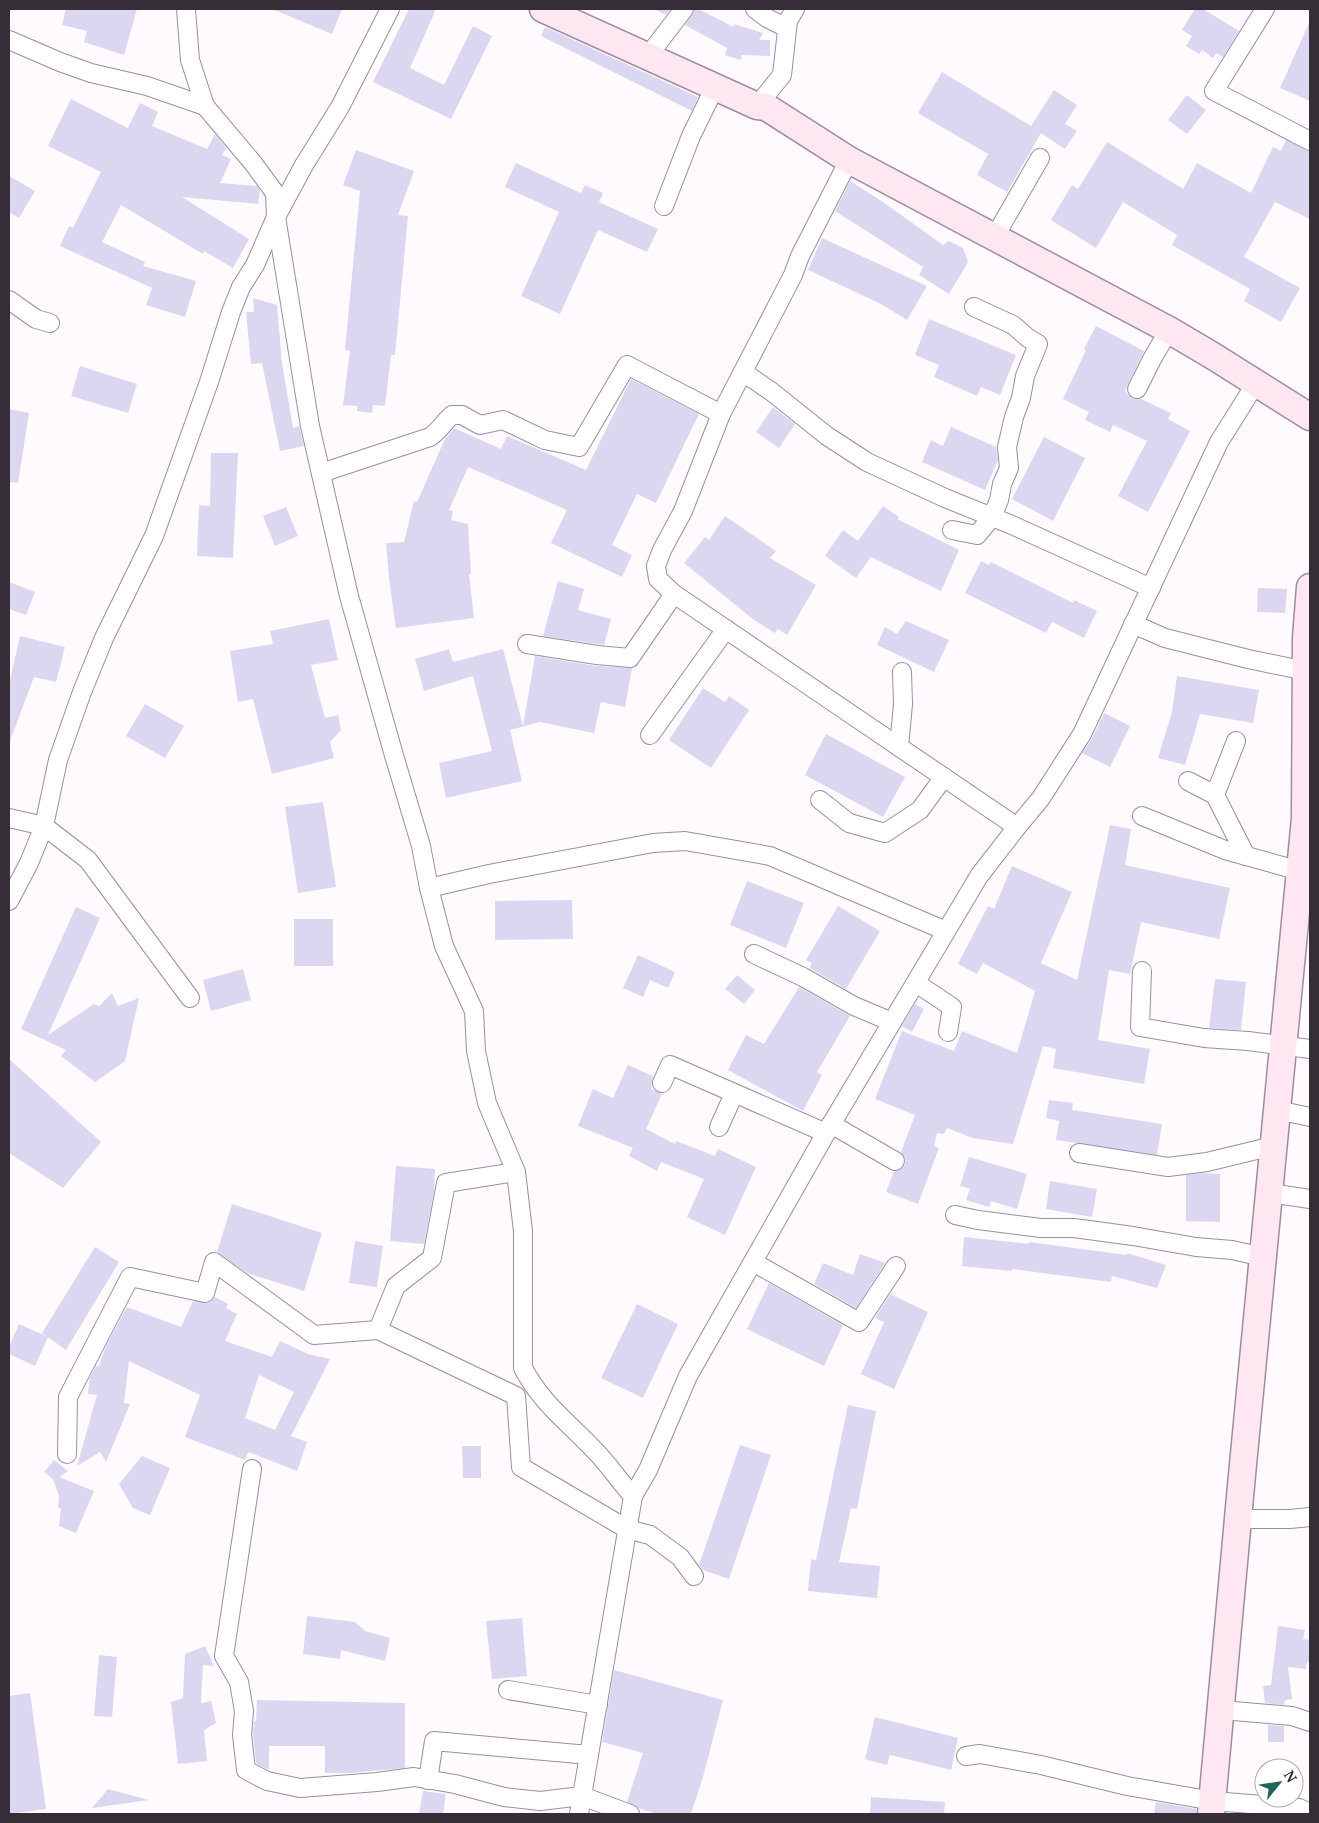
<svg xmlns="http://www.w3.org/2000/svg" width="1319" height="1823" viewBox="0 0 1319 1823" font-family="'Noto Serif',serif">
<rect width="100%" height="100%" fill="#fefafe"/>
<g fill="#dcd7f1" fill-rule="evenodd">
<polygon points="66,9 137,9 124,55 84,42 87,31 62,25"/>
<polygon points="272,9 342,9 332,34"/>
<polygon points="409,9 436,9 410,68 444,85 473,26 492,36 451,119 373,82"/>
<polygon points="654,9 671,9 666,15"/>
<polygon points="694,9 698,9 734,27 734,24 763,33 759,40 770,40 770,56 742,55 741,60 725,55 727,48 685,25 692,15"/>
<polygon points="1195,9 1203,9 1239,31 1223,57 1216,53 1213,58 1202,50 1199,54 1186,46 1192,36 1182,30"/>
<polygon points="1310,21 1310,101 1280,88"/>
<polygon points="545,27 698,97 692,111 541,36"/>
<polygon points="942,72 1031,126 1054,90 1077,105 1065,124 1077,131 1065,149 1041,133 1007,192 977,175 988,154 918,113"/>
<polygon points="1187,95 1206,110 1187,134 1168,120"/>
<polygon points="71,99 128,128 140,103 158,112 152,126 207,149 215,134 226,148 222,155 231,159 220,183 257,186 260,190 258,204 182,197 249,239 233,268 204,251 203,254 121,205 102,242 145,262 143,266 196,281 185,317 146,305 152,288 60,246 69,226 73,228 101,172 48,146"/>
<polygon points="1286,140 1310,152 1310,219 1275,202 1244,257 1300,288 1281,322 1244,301 1250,289 1172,245 1177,235 1123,202 1096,248 1051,220 1072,185 1078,189 1107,142 1183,189 1197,163 1251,193 1273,147 1281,151"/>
<polygon points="356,150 414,171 398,215 408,216 395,355 391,355 385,406 373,405 372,413 357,411 357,406 343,405 350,351 345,350 360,191 343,185"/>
<polygon points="516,163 581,193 585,185 603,193 599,202 658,229 647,252 598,230 560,314 521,296 559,212 505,187"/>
<polygon points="9,176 35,191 19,218 9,212"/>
<polygon points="850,181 883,202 943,245 949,241 963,248 968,262 949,294 919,275 923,267 835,211"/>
<polygon points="822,238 927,286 907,320 881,304 808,270"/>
<polygon points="253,298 277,305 282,363 293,428 299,426 304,446 280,451 262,363 251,364 246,312 254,312"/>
<polygon points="929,319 1016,355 1000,395 981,387 977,396 934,377 939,365 915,355"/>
<polygon points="1096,326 1144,351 1128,384 1125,391 1128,395 1133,399 1141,399 1171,413 1168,419 1190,431 1148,512 1118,496 1147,441 1113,425 1110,432 1085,420 1089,412 1063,399 1086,350 1084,349"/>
<polygon points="80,366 137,384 128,413 71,396"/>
<polygon points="631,379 699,414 656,503 637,494 612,545 632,555 622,577 551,543 567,510 468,467 449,510 453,511 451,520 468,524 471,574 469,574 474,618 396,628 389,579 386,543 404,542 414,501 417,502 445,439 454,428 501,449 507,436 586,470"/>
<polygon points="773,407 795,424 779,448 756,432"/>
<polygon points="9,409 29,413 18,483 9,482"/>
<polygon points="951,427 996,447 998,460 985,490 922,462 931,440 943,446"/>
<polygon points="1044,437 1085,458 1053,521 1012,499"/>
<polygon points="211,453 238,453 233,558 197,556 199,505 210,506"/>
<polygon points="883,506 899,517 897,519 959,550 941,591 871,557 856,578 825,556 843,530 858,541"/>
<polygon points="286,507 298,536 275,546 263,516"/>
<polygon points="725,516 776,551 770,558 816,585 787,635 778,629 775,633 754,620 684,563 705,537 709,540"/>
<polygon points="981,561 989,565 991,562 1073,603 1074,600 1097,611 1084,638 1052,622 1046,633 965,593"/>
<polygon points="558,581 584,589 578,610 611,619 604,645 543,636"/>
<polygon points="9,582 35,592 26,615 9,609"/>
<polygon points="1258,588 1287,589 1285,613 1257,612"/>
<polygon points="329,619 338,660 311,665 325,718 338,715 341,730 330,742 334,758 272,774 253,699 238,702 230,651 273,644 270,631"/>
<polygon points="906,621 949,640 934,672 877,645 885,627 897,634"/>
<polygon points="20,636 65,647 56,682 34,677 10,741 9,741 9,684"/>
<polygon points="449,649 453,662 503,649 523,726 535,656 596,666 632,668 625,707 601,702 594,733 540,722 510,730 522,781 446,798 439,763 492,751 473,676 424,691 415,659"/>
<polygon points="1177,676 1259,690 1253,723 1200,714 1185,765 1158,758 1172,712"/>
<polygon points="703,688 725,702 729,696 749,710 711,768 669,740"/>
<polygon points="145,704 184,726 165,758 126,736"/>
<polygon points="1104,713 1130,726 1110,767 1082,753 1092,739"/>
<polygon points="826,734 905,777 883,817 805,775"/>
<polygon points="323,802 336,887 298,893 285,807"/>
<polygon points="1110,825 1131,829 1125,865 1230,888 1219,939 1141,922 1130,974 1109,970 1098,1040 1150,1049 1144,1084 1053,1068 1056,1049 1043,1046 1013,1144 972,1138 947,1128 944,1134 937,1133 934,1146 939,1148 918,1204 886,1192 894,1171 900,1170 904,1166 906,1161 901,1152 915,1115 875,1099 902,1031 954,1051 962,1031 1017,1053 1035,991 983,963 977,974 958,964 988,906 994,909 1012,866 1072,892 1041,963 1077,980"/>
<polygon points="747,881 804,903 786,948 730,925"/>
<polygon points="572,900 573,939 495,940 495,901"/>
<polygon points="838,906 880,931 846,989 810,968 812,963 806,960"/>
<polygon points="76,907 100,918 48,1035 94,1004 99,1006 112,993 118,1006 139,998 125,1061 95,1082 61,1056 66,1050 21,1029"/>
<rect x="294" y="919" width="39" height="47"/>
<polygon points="638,955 675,972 668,988 650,980 643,997 623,988"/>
<polygon points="243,969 251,1000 211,1011 203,980"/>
<polygon points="737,975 755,990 744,1004 725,989"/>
<polygon points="1215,979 1246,982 1241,1030 1209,1028"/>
<polygon points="799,987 850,1016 817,1072 822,1075 803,1111 728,1070 746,1035 764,1044"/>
<polygon points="915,1004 924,1009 912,1032 902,1026"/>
<polygon points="9,1059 101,1142 63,1188 9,1153"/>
<polygon points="628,1065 653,1076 651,1089 662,1094 646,1129 675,1144 676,1141 715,1156 718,1149 756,1167 725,1235 687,1217 704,1179 661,1162 657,1171 629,1156 633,1148 578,1126 593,1089 613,1098"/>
<polygon points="1049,1100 1073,1103 1072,1110 1162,1124 1157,1155 1056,1140 1059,1121 1046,1118"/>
<polygon points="969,1157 1027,1174 1017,1209 991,1201 989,1207 966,1200 970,1189 960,1186"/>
<polygon points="396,1166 435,1169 434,1191 424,1244 390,1241"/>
<polygon points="1202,1173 1220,1174 1220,1222 1186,1221 1186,1175"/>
<polygon points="1050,1181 1097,1189 1092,1217 1046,1209"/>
<polygon points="232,1204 322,1233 304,1291 247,1273 217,1252"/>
<polygon points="964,1237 1029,1244 1029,1242 1127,1255 1127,1253 1166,1265 1157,1288 1112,1276 1111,1282 1012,1269 1012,1271 962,1266"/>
<polygon points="355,1241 383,1246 377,1287 349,1283"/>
<polygon points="95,1247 119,1262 66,1350 42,1333"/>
<polygon points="860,1254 885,1263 856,1308 814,1284 823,1263 853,1275"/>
<polygon points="769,1283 843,1325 824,1366 747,1329"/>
<polygon points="890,1294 928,1312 894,1389 861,1374 884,1322 875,1318"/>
<path d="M215,1297L228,1304L226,1308L237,1314L225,1341L272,1357L280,1341L308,1354L330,1359L291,1436L307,1442L297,1471L248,1452L245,1460L185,1437L200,1395L129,1361L124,1403L130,1404L106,1462L100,1452L77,1466L97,1395L88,1394L90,1377L96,1366H99L106,1346L127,1307L181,1327L193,1301L208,1303ZM259,1375L294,1392L275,1430L245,1418Z"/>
<polygon points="637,1304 678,1324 643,1398 601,1378"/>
<polygon points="19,1324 48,1337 35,1366 9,1354 9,1347"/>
<polygon points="848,1405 876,1411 857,1509 851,1508 839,1562 880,1566 877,1598 808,1591 811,1559 816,1560"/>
<polygon points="740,1445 771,1455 729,1579 703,1570 699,1565"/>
<polygon points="462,1446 481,1446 481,1478 463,1478"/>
<polygon points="142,1456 170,1468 150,1515 133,1508 119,1484"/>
<polygon points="54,1460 68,1471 59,1477 94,1491 76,1533 59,1526 61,1508 58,1508 59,1496 53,1479 44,1472"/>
<polygon points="307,1616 355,1622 365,1631 390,1638 385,1661 341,1650 340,1659 303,1654"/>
<polygon points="522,1618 527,1676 492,1679 486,1621"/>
<polygon points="1278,1626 1305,1630 1303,1639 1310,1640 1310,1662 1307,1662 1306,1669 1288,1667 1292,1699 1285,1700 1284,1705 1265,1703 1263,1686 1271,1685"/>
<polygon points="205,1646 214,1666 203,1665 201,1703 211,1701 216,1723 204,1730 207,1761 178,1764 171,1702 183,1698 185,1654"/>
<polygon points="99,1655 117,1657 112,1717 94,1716"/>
<polygon points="614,1670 723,1700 703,1777 691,1814 658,1814 638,1808 627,1802 643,1753 602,1742"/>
<polygon points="30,1693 46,1809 10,1814 9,1801 9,1696"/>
<polygon points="257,1700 405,1703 405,1768 350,1773 325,1773 325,1746 269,1746 269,1769 266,1769 256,1763 253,1735 254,1721 256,1721"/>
<polygon points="875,1717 958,1738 951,1770 890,1755 887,1765 865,1759"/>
<polygon points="1268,1725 1284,1726 1284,1742 1268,1742"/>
<polygon points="108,1789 149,1800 92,1808"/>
<polygon points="423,1791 446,1794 443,1814 419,1814"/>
<polygon points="871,1797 945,1802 944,1814 870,1814"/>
<polygon points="1156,1802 1196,1809 1196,1814 1154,1814"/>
</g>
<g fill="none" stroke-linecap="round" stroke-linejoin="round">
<g stroke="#9e8ca0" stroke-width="20">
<g id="street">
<path d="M186,9L190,60L205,106L253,163L275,193L276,217L310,426L349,596L393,752L421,846L429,888L444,946L474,1011L476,1051L487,1103L516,1172L523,1231V1368C543,1406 571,1424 599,1455C611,1468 621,1483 633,1496"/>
<polyline points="755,9 767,18 787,28"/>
<polyline points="1265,9 1214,91 1310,141"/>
<polyline points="9,40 60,62 91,73 147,86 205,106"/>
<polyline points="648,56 684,9"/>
<polyline points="757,106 782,75 788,21 795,9"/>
<polyline points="849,160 800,256 793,275 721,414 683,511 662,550 656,566 658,579 674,594 1017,827"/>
<polyline points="664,206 691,136 715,87"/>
<polyline points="994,238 1040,158"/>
<polyline points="9,300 36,319 50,323"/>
<polyline points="743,372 772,392 827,436 867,462 945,498 1012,525 1151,588"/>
<polyline points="1137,389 1152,359 1169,330"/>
<path d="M321,473L430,437C439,431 444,422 452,415H462L480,425L503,420L545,440L579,447L627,365L721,414"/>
<polyline points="952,530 977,535 992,517 999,500 1002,484 1009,468 1007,447 1014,417 1021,398 1025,376 1038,344 1028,338 1013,325 974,307"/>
<polyline points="1133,624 1165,638 1248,659 1306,671"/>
<polyline points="527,644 597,655 630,658 674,594"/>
<polyline points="650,735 726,629"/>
<polyline points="1236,741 1215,795 1246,856"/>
<polyline points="899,747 903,704 902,672"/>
<polyline points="1188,781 1215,795"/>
<polyline points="820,800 849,823 885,833 920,810 944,777"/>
<polyline points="1142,816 1225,850 1300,871"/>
<polyline points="9,818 44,826 88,860 190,998"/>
<polyline points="429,888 489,874 653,843 685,841 770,856 946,931"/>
<polyline points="9,901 29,863 44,826 58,760 82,692 104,638 154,536 209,382 231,312 241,287 255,265 276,217 304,165 340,107 390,9"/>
<polyline points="754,954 803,977 854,1006 892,1022"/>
<polyline points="1142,971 1140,1027 1204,1038 1248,1041 1310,1049"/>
<polyline points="916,983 952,1007 948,1032"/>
<polyline points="662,1083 670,1065 826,1133"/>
<polyline points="1277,1110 1310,1117"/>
<polyline points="831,1124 895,1161"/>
<polyline points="719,1127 734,1094"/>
<polyline points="1079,1153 1168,1167 1207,1162 1273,1146"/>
<polyline points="1269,1193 1310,1199"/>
<polyline points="955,1215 978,1220 1041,1228 1074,1228 1133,1236 1196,1247 1232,1250 1263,1257"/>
<polyline points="753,1262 859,1322 896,1266"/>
<polyline points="378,1330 396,1286 432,1258 446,1183 516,1172"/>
<polyline points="67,1454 68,1397 130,1277 205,1293 214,1262 314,1335 378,1330 516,1396 521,1467 627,1529 650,1535 680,1557 694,1576"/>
<polyline points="252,1469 224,1656 239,1682 244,1711 242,1735 246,1770 267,1781 300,1788 377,1782 414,1777 455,1784 504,1797 540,1801 582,1796 630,1814"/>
<polyline points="1238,1519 1290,1519 1310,1517"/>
<polyline points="508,1690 598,1705"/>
<polyline points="1221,1710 1292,1716 1310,1722"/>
<polyline points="966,1756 980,1754 1041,1765 1127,1786 1213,1801 1299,1808 1310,1813"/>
<polyline points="428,1780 434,1741 589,1755"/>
<polyline points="579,1814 633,1496 648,1470 688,1376 826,1133 979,876 1017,827 1041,798 1082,734 1219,442 1256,383"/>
</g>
</g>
<g stroke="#9e8ca0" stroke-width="29">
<g id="secondary">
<polyline points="543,9 757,106 766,107 849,160 1169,330 1213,356 1310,417"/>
<polyline points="1211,1814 1242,1475 1305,818 1306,638 1310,587"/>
</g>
</g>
<use href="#street" stroke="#fff" stroke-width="18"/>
<use href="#secondary" stroke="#ffe7f2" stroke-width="26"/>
</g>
<rect width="1319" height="1823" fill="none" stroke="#352e36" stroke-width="20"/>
<g transform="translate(1279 1783) rotate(60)"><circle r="24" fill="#ffffff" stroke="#aeabaf"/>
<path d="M0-4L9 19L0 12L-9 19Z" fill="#1c665e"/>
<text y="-8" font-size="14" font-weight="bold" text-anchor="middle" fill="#352e36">N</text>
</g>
</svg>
